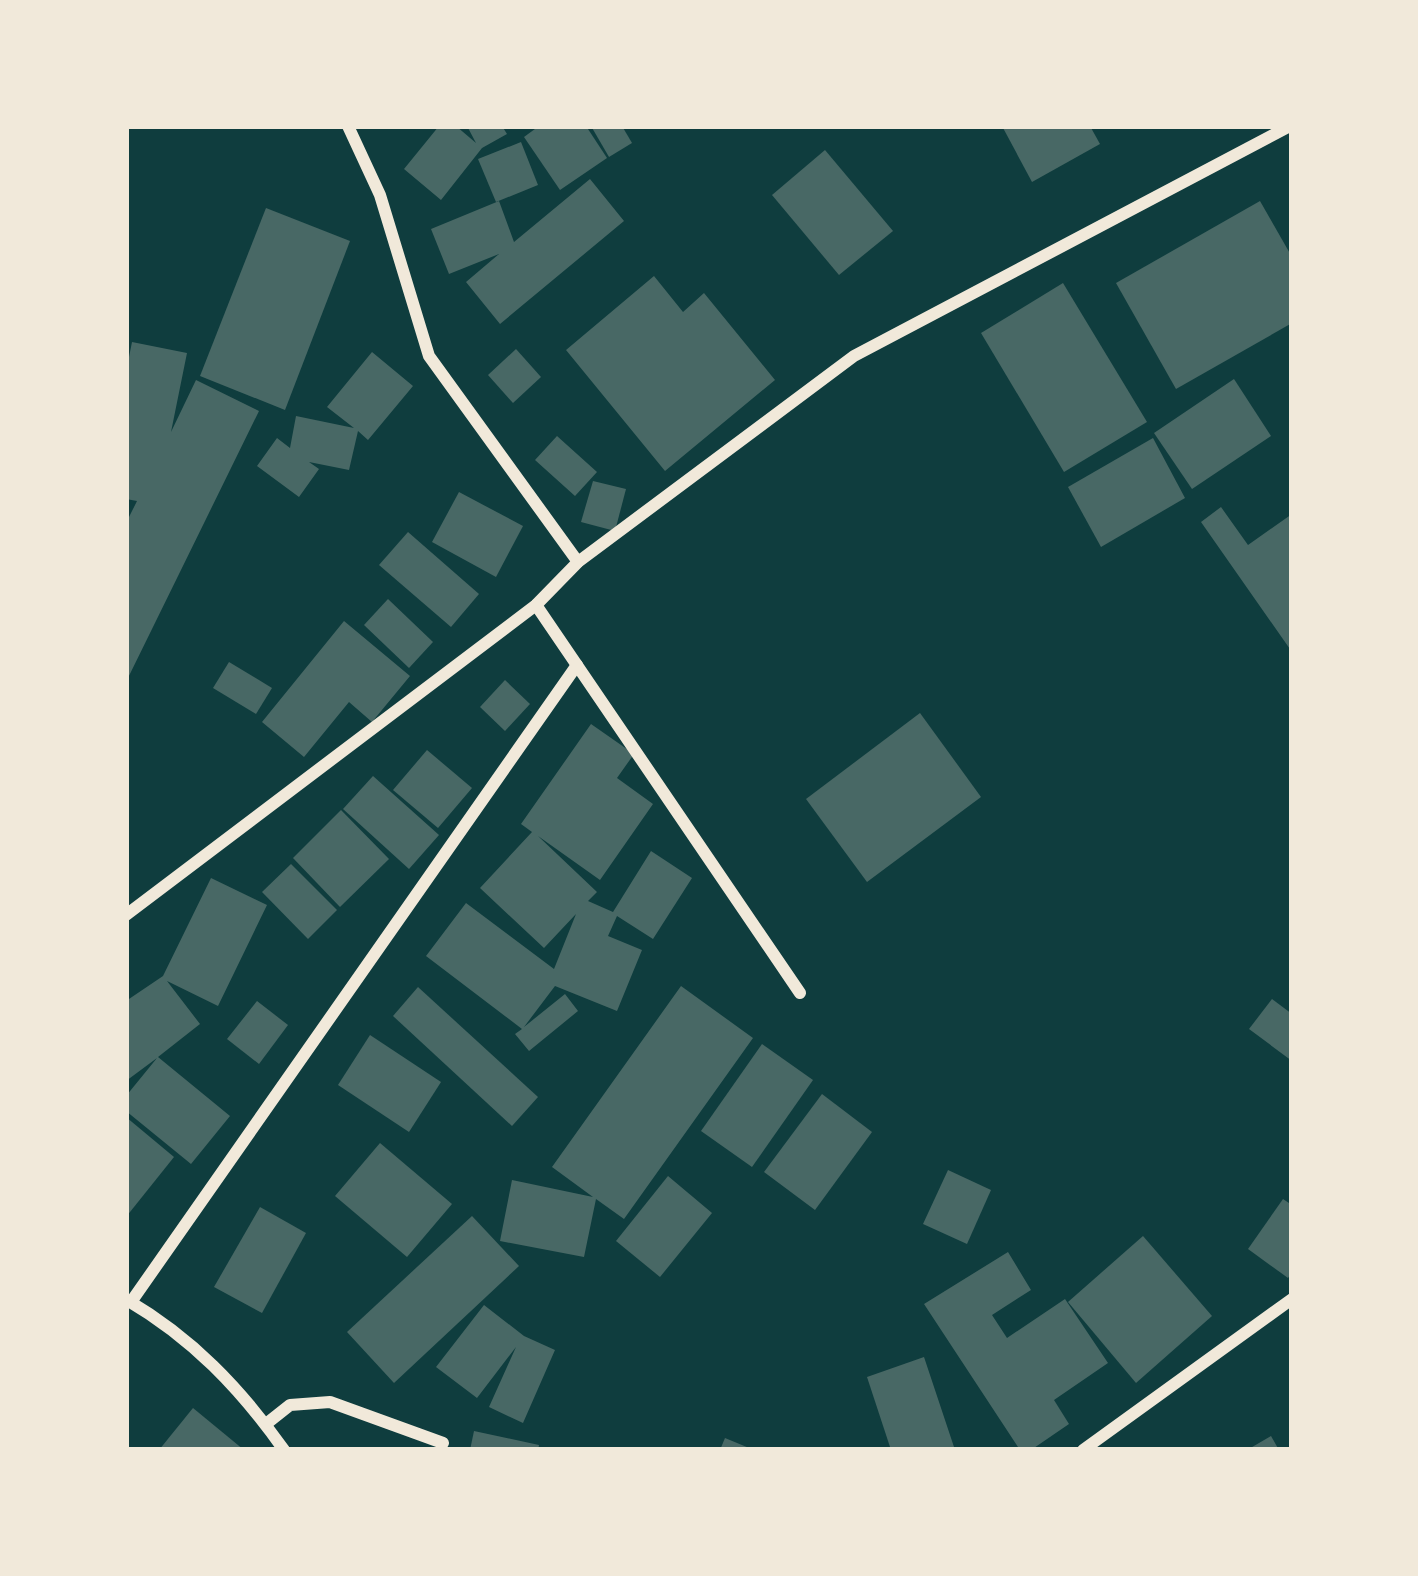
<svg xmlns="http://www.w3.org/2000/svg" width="1418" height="1576" viewBox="0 0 1418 1576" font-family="'Golos Text',sans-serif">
<rect width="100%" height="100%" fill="#0f3d3e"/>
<g fill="#486865">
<polygon points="439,126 456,126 476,143 467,126 502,126 507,134 482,148 441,200 404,169"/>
<polygon points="539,126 586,126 607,158 560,190 524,137"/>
<polygon points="591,126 622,126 632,143 609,157"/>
<polygon points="1002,126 1090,126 1100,144 1032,182"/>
<polygon points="521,142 538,185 496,202 478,159"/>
<polygon points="825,150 893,231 839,275 772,195"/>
<polygon points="590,179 624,221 500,324 466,282 499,254 449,274 431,229 499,201 514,242"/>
<polygon points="1260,201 1292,257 1292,323 1176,389 1116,283"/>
<polygon points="266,208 350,241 285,410 200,376"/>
<polygon points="654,276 683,312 704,293 775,380 665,471 566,350"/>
<polygon points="1063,283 1147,422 1064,472 981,333"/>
<polygon points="132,342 187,353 171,432 196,380 259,411 126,682 126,523 137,501 126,499 126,372"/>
<polygon points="516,349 541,377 513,403 488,375"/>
<polygon points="372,352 413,386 368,440 358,431 349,470 309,462 319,469 299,497 257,466 277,438 290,448 296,416 354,428 327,407"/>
<polygon points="1234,379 1271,436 1192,489 1154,433"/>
<polygon points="557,436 597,472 575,496 535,460"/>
<polygon points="1153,438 1185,498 1101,547 1068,487"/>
<polygon points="593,481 626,489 615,531 581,522"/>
<polygon points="459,492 523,526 496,577 432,542"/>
<polygon points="1221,507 1248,545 1292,514 1292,652 1201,522"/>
<polygon points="408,532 479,594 451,627 379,565"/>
<polygon points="388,599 433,642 409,668 364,625"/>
<polygon points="344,621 410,676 372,722 349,702 304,757 262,722"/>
<polygon points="229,662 272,688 256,714 213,688"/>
<polygon points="505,680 530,704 505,731 480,707"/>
<polygon points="920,713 981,797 867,882 806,799"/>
<polygon points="591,724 634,754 617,778 653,804 600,880 538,836 597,892 588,901 613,912 651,851 692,878 653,939 617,916 608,936 642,950 617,1011 555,986 524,1027 565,994 578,1011 529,1051 515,1034 522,1029 426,956 466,903 554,969 576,914 544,948 480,888 532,832 521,824"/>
<polygon points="427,750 472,788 438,828 393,790"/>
<polygon points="373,776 439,835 409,869 343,809"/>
<polygon points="341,810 389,859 340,907 293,858"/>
<polygon points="291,864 337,910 308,939 262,892"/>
<polygon points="211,878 267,905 218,1006 167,981 200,1024 158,1057 230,1116 191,1164 126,1111 126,1096 157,1058 126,1081 126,1001 163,976"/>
<polygon points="681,986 753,1038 624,1219 596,1199 584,1257 500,1241 512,1180 593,1197 552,1167"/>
<polygon points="418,987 538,1097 512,1126 393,1016"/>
<polygon points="1272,999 1292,1014 1292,1061 1249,1029"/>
<polygon points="257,1001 288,1025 259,1064 227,1039"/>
<polygon points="370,1035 441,1082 409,1132 338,1085"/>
<polygon points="762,1044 813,1080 752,1167 701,1131"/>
<polygon points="822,1094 872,1132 815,1210 764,1172"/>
<polygon points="126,1117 174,1157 126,1217"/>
<polygon points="380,1143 452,1204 407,1257 335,1196"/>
<polygon points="948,1170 991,1190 967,1244 923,1224"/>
<polygon points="668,1176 712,1213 660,1277 616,1241"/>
<polygon points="1283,1199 1292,1205 1292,1272 1288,1278 1248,1249"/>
<polygon points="260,1207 306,1233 262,1313 214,1287"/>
<polygon points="472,1216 519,1266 394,1383 347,1332"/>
<polygon points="1143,1236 1212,1316 1136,1383 1068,1302"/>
<polygon points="1008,1252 1031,1290 992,1315 1007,1338 1065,1299 1108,1363 1054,1400 1069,1424 1031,1450 1020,1450 924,1304"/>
<polygon points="484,1305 524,1336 555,1350 523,1423 489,1407 516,1347 477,1398 436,1367"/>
<polygon points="924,1357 955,1450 891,1450 867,1377"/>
<polygon points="193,1408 244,1450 159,1450"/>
<polygon points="474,1431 539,1445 538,1450 470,1450"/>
<polygon points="1271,1436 1279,1450 1247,1450"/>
<polygon points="725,1438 754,1450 720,1450"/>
</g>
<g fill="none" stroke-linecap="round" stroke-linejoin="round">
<g stroke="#f1e9da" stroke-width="12">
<polyline points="348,126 380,195 429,356 578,562"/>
<polyline points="536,605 800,993"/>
<polyline points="126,915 536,605 578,562 854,356 1290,126"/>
<path d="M127,1300C192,1338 240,1388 284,1450"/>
<polyline points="131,1302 577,665"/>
<polyline points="266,1424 290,1405 330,1402 443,1443"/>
<polyline points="1083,1450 1292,1299"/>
</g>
</g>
<rect width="1418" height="1576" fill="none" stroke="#f1e9da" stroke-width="258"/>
</svg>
